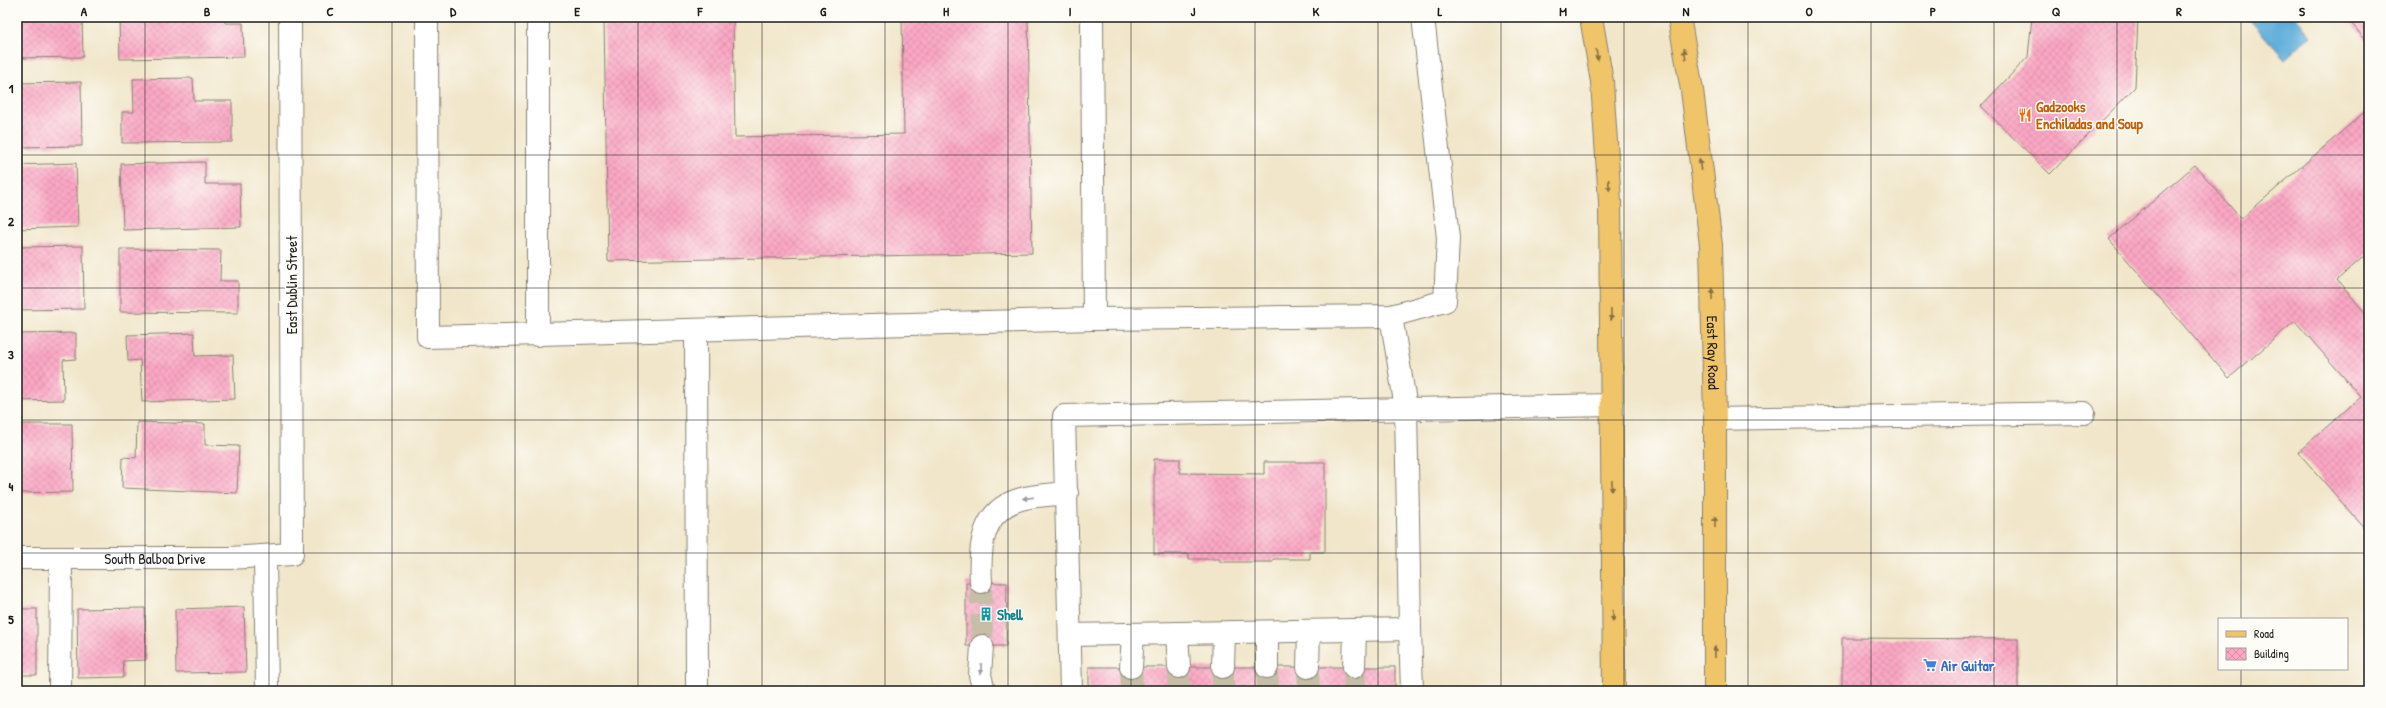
<svg xmlns="http://www.w3.org/2000/svg" width="2386" height="708" viewBox="0 0 2386 708" font-family="'Patrick Hand',sans-serif">
<defs>
<pattern id="building-cross-hatch" width="8" height="8" patternUnits="userSpaceOnUse"><rect width="8" height="8" fill="#fba7c4"/><path d="M0 0l8 8M0 8l8-8" fill="none" stroke="#d78fa8"/></pattern>
</defs>
<rect width="100%" height="100%" fill="#fdfcf7"/>
<filter id="ink" filterUnits="userSpaceOnUse"><feTurbulence type="fractalNoise" baseFrequency=".025" numOctaves="2"/><feDisplacementMap in="SourceGraphic" scale="8" xChannelSelector="R" yChannelSelector="G"/><feConvolveMatrix kernelMatrix="1 2 1 2 8 2 1 2 1" color-interpolation-filters="sRGB"/></filter>
<filter id="wash" filterUnits="userSpaceOnUse"><feTurbulence type="fractalNoise" baseFrequency=".012" numOctaves="4" result="noise"/><feDisplacementMap in="SourceGraphic" scale="16" xChannelSelector="R" yChannelSelector="G"/><feGaussianBlur stdDeviation="0.9" result="paint"/><feColorMatrix in="noise" values="0 0 0 0 0 0 0 0 0 0 0 0 0 0 0 0 0 1.4 0 .05"/><feComposite in="paint" operator="in"/></filter>
<g filter="url(#wash)">
<rect width="100%" height="100%" fill="#f1e6ca"/>
<polygon fill="#60afda" stroke="#3e667b" points="2247,17 2295,17 2311,35 2285,59"/>
<g id="blocks">
<g fill="url(#building-cross-hatch)">
<polygon points="17,17 82,17 83,57 17,58"/>
<polygon points="119,17 225,17 225,23 243,23 244,57 120,59"/>
<polygon points="604,17 733,17 735,137 904,134 902,17 1028,17 1032,253 608,261"/>
<polygon points="2032,17 2138,17 2135,87 2050,174 1981,106 2028,57"/>
<polygon points="2346,17 2369,17 2369,44"/>
<polygon points="193,78 194,101 232,101 232,142 122,143 122,112 134,112 133,79"/>
<polygon points="81,82 82,146 17,147 17,83"/>
<polygon points="2369,108 2369,252 2337,280 2369,317 2369,527 2366,530 2298,452 2361,397 2295,321 2229,378 2109,239 2195,165 2241,219"/>
<polygon points="205,162 205,184 240,184 241,227 123,230 121,164"/>
<polygon points="76,163 78,227 17,229 17,165"/>
<polygon points="83,246 84,309 17,310 17,247"/>
<polygon points="120,249 221,250 220,281 238,281 238,313 120,312"/>
<polygon points="76,333 76,359 63,360 64,400 17,401 17,334"/>
<polygon points="194,333 195,356 233,355 235,399 142,402 140,360 128,361 127,335"/>
<polygon points="137,422 205,424 205,445 239,446 237,493 122,488 123,457 136,458"/>
<polygon points="17,424 72,424 73,492 17,493"/>
<polygon points="1154,459 1180,459 1180,473 1264,474 1264,462 1325,462 1325,552 1310,552 1310,559 1273,559 1273,562 1220,562 1220,559 1189,559 1189,554 1154,554"/>
<polygon points="966,582 1007,583 1006,646 966,646"/>
<polygon points="244,607 246,672 176,673 175,609"/>
<polygon points="145,608 146,660 123,661 124,677 78,678 77,609"/>
<rect x="17" y="609" width="20" height="66"/>
<polygon points="1842,638 2018,639 2018,691 1842,691"/>
<rect x="1089" y="667" width="306" height="24"/>
</g>
</g>
</g>
<g filter="url(#ink)">
<use href="#blocks" fill-opacity="0" stroke="#868173" stroke-width="1"/>
<g fill="none" stroke-linecap="round" stroke-linejoin="round">
<g stroke="#c6bea7" stroke-width="22" stroke-dasharray="22 11" stroke-linecap="butt">
<polyline points="981,582 982,646"/>
<polyline points="1131,667 1132,691"/>
<polyline points="1179,667 1179,691"/>
<polyline points="1223,667 1223,691"/>
<polyline points="1267,667 1268,691"/>
<polyline points="1308,667 1309,691"/>
<polyline points="1354,667 1355,691"/>
</g>
<g stroke="#868173" stroke-width="24">
<g id="minor">
<polyline points="427,17 428,337 1094,319 1092,17"/>
<polyline points="538,17 538,335"/>
<polyline points="1094,319 1391,316 1445,301 1448,238 1423,17"/>
<polyline points="696,331 697,691"/>
<polyline points="1715,419 2084,413"/>
<polyline points="265,556 267,691"/>
<path id="s1" d="M17,558H230L292,554L290,17"/>
<path d="M981,582C979,548 981,510 1021,499C1035,495 1052,495 1067,493"/>
<polyline points="1410,629 1412,691"/>
<polyline points="1177,633 1179,667"/>
<polyline points="1070,635 1410,629 1406,408 1391,316"/>
<polyline points="982,646 980,675 984,691"/>
<polyline points="1131,667 1133,634"/>
<polyline points="1223,667 1224,633"/>
<polyline points="1267,667 1267,632"/>
<polyline points="1308,667 1309,631"/>
<polyline points="1354,667 1355,630"/>
<polyline points="60,691 61,558"/>
<polyline points="1071,691 1064,416 1612,405"/>
</g>
</g>
<g stroke="#868173" stroke-width="24">
<g id="major">
<polyline points="1591,17 1602,82 1610,202 1614,691"/>
<path id="s2" d="M1679,17L1692,90L1711,245L1715,419V691"/>
</g>
</g>
<use href="#minor" stroke="#fff" stroke-width="22"/>
<use href="#major" stroke="#f0c469" stroke-width="22"/>
</g>
<defs><path id="oneway-solid" d="M-6-.8H1V-3.2L6.5 0L1 3.2V.8H-6Z"/></defs>
<g fill="#867042">
<use href="#oneway-solid" transform="translate(1685 54) rotate(-100)"/>
<use href="#oneway-solid" transform="translate(1597 55) rotate(80)"/>
<use href="#oneway-solid" transform="translate(1700 165) rotate(-97)"/>
<use href="#oneway-solid" transform="translate(1609 185) rotate(86)"/>
<use href="#oneway-solid" transform="translate(1712 294) rotate(-91)"/>
<use href="#oneway-solid" transform="translate(1611 315) rotate(89)"/>
<use href="#oneway-solid" transform="translate(1612 486) rotate(90)"/>
<use href="#oneway-solid" transform="translate(1715 522) rotate(-90)"/>
<use href="#oneway-solid" transform="translate(1613 616) rotate(90)"/>
<use href="#oneway-solid" transform="translate(1715 652) rotate(-90)"/>
</g>
<g fill="#999">
<use href="#oneway-solid" transform="translate(1028 498) rotate(173)"/>
<use href="#oneway-solid" transform="translate(981 669) rotate(93)"/>
</g>
</g>
<path fill="none" stroke="#1c1c1c" stroke-width="1" stroke-opacity="0.55" d="M145,17V691M269,17V691M392,17V691M515,17V691M638,17V691M762,17V691M885,17V691M1008,17V691M1131,17V691M1255,17V691M1378,17V691M1501,17V691M1624,17V691M1748,17V691M1871,17V691M1994,17V691M2117,17V691M2241,17V619M17,155H2369M17,288H2369M17,420H2369M17,553H2369M2241,669V691"/>
<defs>
<g id="restaurant-bare" transform="scale(1.08)"><path d="M-5-6h1v4h1v-4h1v4h1v-4h1v5L-1.5 .5V6h-2V.5L-5-1ZM5-6V6H3V1.5H1.5Q1.5-4 5-6Z" fill="#e8710a" stroke="#fdfcf7" stroke-width="2.5" paint-order="stroke"/></g>
<g id="building-bare" transform="scale(1.08)"><path d="M-4-6H4V6H1V3H-1V6H-4ZM-2.5-4.3h1.7v1.8h-1.7ZM.8-4.3h1.7v1.8H.8ZM-2.5-1h1.7V.8h-1.7ZM.8-1h1.7V.8H.8Z" fill="#0f9aa8" stroke="#fdfcf7" stroke-width="2.5" paint-order="stroke"/></g>
<g id="supermarket-bare" transform="scale(1.08)"><path d="M-6-5.5h2.5l.6 2H6L4.5 2H-2.5L-4.4-4H-6ZM-1.5 3.2a1.3 1.3 0 1 0 .1 0ZM3 3.2a1.3 1.3 0 1 0 .1 0Z" fill="#3f7fe0" stroke="#fdfcf7" stroke-width="2.5" paint-order="stroke"/></g>
</defs>
<g fill-rule="evenodd">
<use href="#restaurant-bare" x="2025" y="115"/>
<use href="#building-bare" x="986" y="614"/>
<use href="#supermarket-bare" x="1930" y="665"/>
</g>
<g text-anchor="middle" dominant-baseline="central" stroke-width="3" stroke-linejoin="round" paint-order="stroke">
<g font-size="15" font-weight="bold" fill="#c56008" stroke="#fdfcf7" text-anchor="start">
<text x="2036" y="106">Gadzooks<tspan x="2036" dy="17">Enchiladas and Soup</tspan></text>
</g>
<g font-size="15" fill="#1c1c1c" stroke="#fdfcf7">
<text transform="translate(291 285) rotate(-90)">East Dublin Street</text>
<text stroke="none"><textPath href="#s2" startOffset="338">East Ray Road</textPath></text>
<text stroke="none"><textPath href="#s1" startOffset="138">South Balboa Drive</textPath></text>
</g>
<g font-size="15" font-weight="bold" fill="#0d838f" stroke="#fdfcf7" text-anchor="start">
<text x="997" y="614">Shell</text>
</g>
<g font-size="15" font-weight="bold" fill="#366cbe" stroke="#fdfcf7" text-anchor="start">
<text x="1941" y="665">Air Guitar</text>
</g>
</g>
<rect width="2386" height="708" fill="none" stroke="#fdfcf7" stroke-width="44"/>
<rect x="2218" y="618" width="130" height="52" fill="#fdfcf7" stroke="#a3a29f"/>
<rect x="2226" y="631" width="20" height="6" fill="#f0c469" stroke="#a3a29f"/>
<text x="2254" y="638" font-size="12" fill="#1c1c1c">Road</text>
<rect x="2226" y="648" width="20" height="12" fill="url(#building-cross-hatch)" stroke="#a3a29f"/>
<text x="2254" y="658" font-size="12" fill="#1c1c1c">Building</text>
<rect x="22" y="22" width="2342" height="664" fill="none" stroke="#1c1c1c" stroke-width="1.5"/>
<g font-size="13" text-anchor="middle" font-weight="bold" fill="#1c1c1c">
<text x="84" y="16">A</text>
<text x="207" y="16">B</text>
<text x="330" y="16">C</text>
<text x="453" y="16">D</text>
<text x="577" y="16">E</text>
<text x="700" y="16">F</text>
<text x="823" y="16">G</text>
<text x="946" y="16">H</text>
<text x="1070" y="16">I</text>
<text x="1193" y="16">J</text>
<text x="1316" y="16">K</text>
<text x="1440" y="16">L</text>
<text x="1563" y="16">M</text>
<text x="1686" y="16">N</text>
<text x="1809" y="16">O</text>
<text x="1933" y="16">P</text>
<text x="2056" y="16">Q</text>
<text x="2179" y="16">R</text>
<text x="2302" y="16">S</text>
<text x="11" y="93">1</text>
<text x="11" y="226">2</text>
<text x="11" y="359">3</text>
<text x="11" y="491">4</text>
<text x="11" y="624">5</text>
</g>
</svg>
